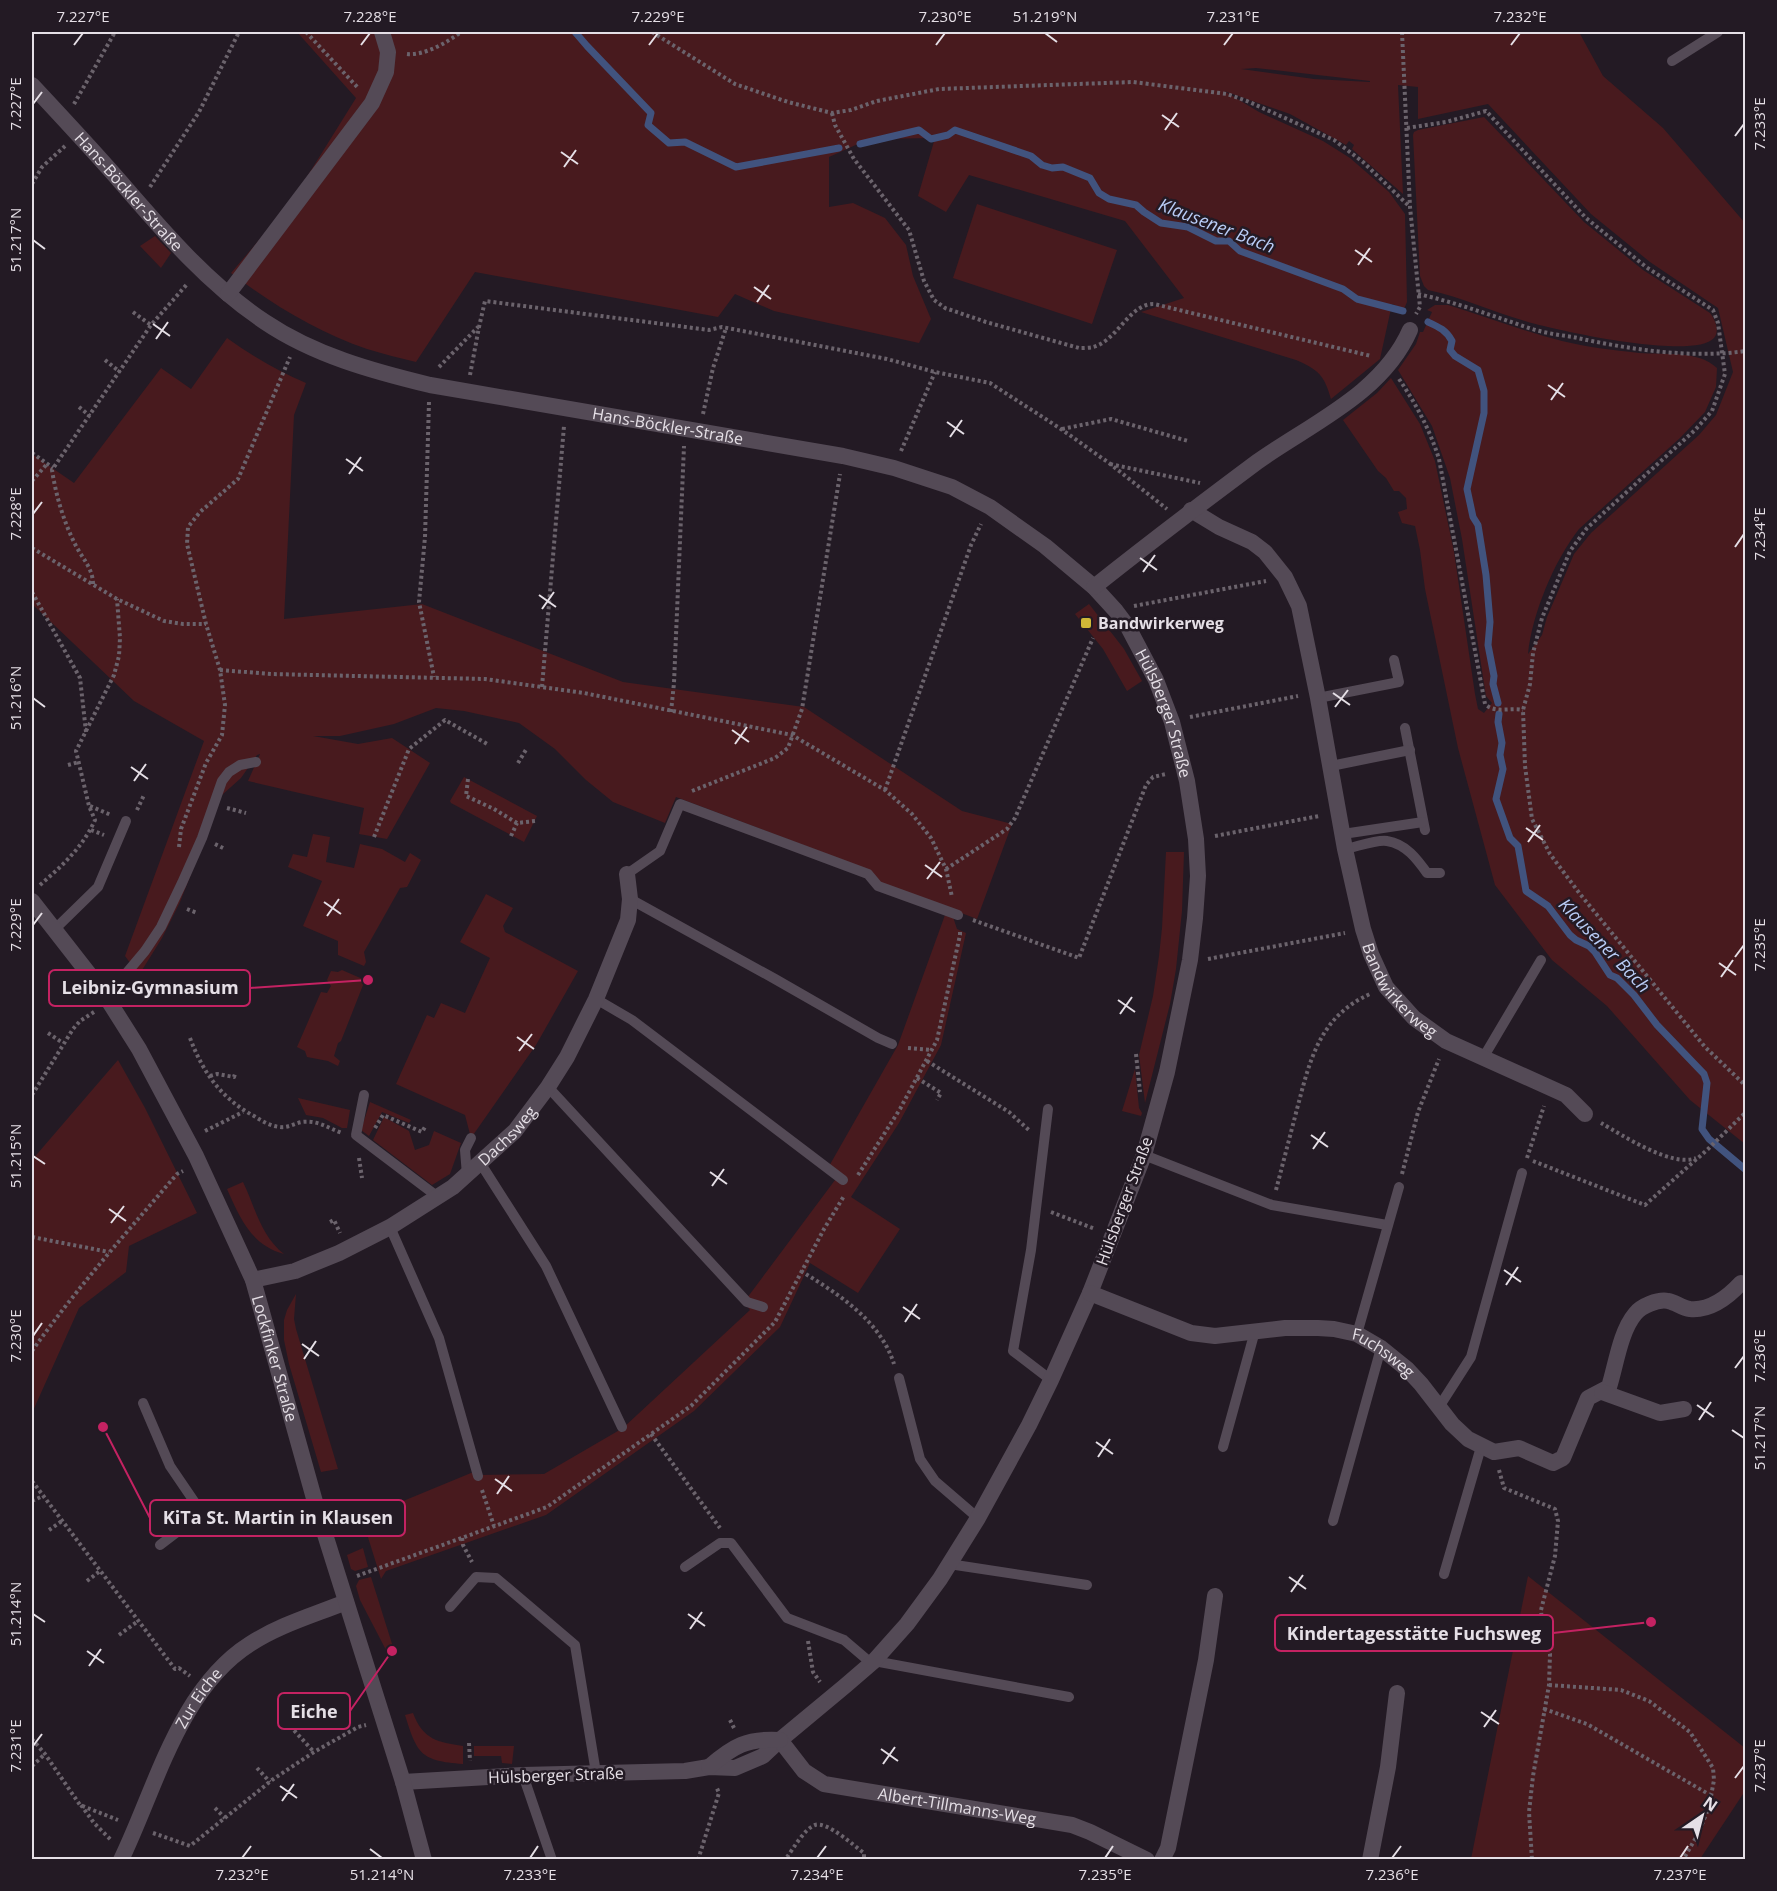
<svg xmlns="http://www.w3.org/2000/svg" width="1777" height="1891" viewBox="0 0 1777 1891" font-family="'Open Sans',sans-serif">
<rect width="100%" height="100%" fill="#231a24"/>
<g fill="#481a1e" fill-rule="evenodd">
<path d="M297,32H1579L1603,76L1663,128L1745,223V1144L1690,1100L1607,1006L1552,960L1495,885L1458,748L1425,589L1420,550L1415,526L1402,523L1398,512L1407,509L1406,498L1399,491H1394L1386,478L1378,471L1343,420L1377,393L1391,378L1420,424L1435,461L1454,552L1475,694L1478,709L1484,713L1492,703L1486,696L1483,677L1462,539L1450,478L1432,426L1398,370L1416,344L1420,332H1423L1432,312L1427,310L1435,305H1448C1486,317 1523,331 1562,341C1586,347 1613,350 1639,353C1664,355 1698,350 1717,368L1716,387L1705,412L1680,438L1579,529C1554,561 1532,614 1528,654L1542,635L1547,617L1574,554L1591,533L1699,435L1716,415L1733,372L1718,308L1650,262L1591,214L1488,104L1418,119V87L1398,85L1403,194L1352,149L1354,145L1349,141L1346,145L1290,114L1224,91L1259,112L1323,141L1350,158L1389,192L1405,214L1407,302L1404,309L1392,304L1380,359L1331,399C1324,375 1319,370 1296,360L1141,312L1184,298L1125,221L969,175L946,212L918,196L935,138L869,139L829,157V207L853,203L885,218L906,245L913,276L931,319L919,343L774,311L735,294L718,317L475,272L416,362C400,358 383,354 367,349C317,332 273,305 231,273L290,204L356,98ZM1256,68L1370,81V82L1314,79L1241,69Z"/>
<path d="M1484,117L1584,222L1643,270L1710,313C1715,319 1720,331 1714,338C1694,361 1554,330 1525,321C1492,312 1462,297 1428,290L1424,286L1420,276L1413,135L1414,132L1418,130Z"/>
<polygon points="977,204 1117,250 1092,324 953,278"/>
<polygon points="155,236 171,253 161,268 140,246"/>
<path d="M227,338C252,356 278,371 306,383L294,415L284,619L422,604L623,682L804,707L962,811L1012,824L977,919L880,882L869,870L676,797L665,823L613,802L586,780L555,749L519,723L464,711L436,708L394,724L340,736H313L358,744L392,738L430,763L387,839L359,834L364,808L248,781L260,754L257,755L241,778L222,795L180,902L162,938L139,975L125,956L204,741L134,701L32,604V454L74,483L161,368L191,389Z"/>
<polygon points="1089,604 1124,649 1142,681 1127,691 1103,649 1075,614"/>
<polygon points="464,777 537,816 524,842 451,803 450,801"/>
<polygon points="313,834 330,837 326,862 354,868 360,844 382,849 405,862 410,853 421,860 407,887 400,888 364,952 366,962 364,966 338,955 338,941 303,926 322,881 288,867 293,854 307,857"/>
<polygon points="1166,852 1184,852 1182,911 1176,969 1170,1004 1145,1103 1139,1055 1153,996 1159,956 1162,928"/>
<polygon points="486,894 513,908 503,926 505,932 578,971 536,1045 471,1138 465,1115 396,1084 427,1015 434,1018 441,1003 465,1013 490,958 460,942"/>
<polygon points="945,915 953,917 957,929 966,933 941,1045 899,1123 851,1197 900,1229 858,1293 810,1263 780,1327 694,1411 546,1515 386,1571 381,1579 362,1518 471,1473 477,1472 479,1475 544,1474 623,1428 750,1310 744,1302 838,1176 828,1168 898,1045"/>
<polygon points="342,970 365,980 341,1041 338,1043 334,1056 340,1061 338,1066 328,1061 307,1057 305,1051 297,1047 321,992 327,993 331,986 327,980 331,971 338,972"/>
<polygon points="118,1060 145,1108 197,1213 129,1246 126,1272 79,1308 32,1413 32,1160"/>
<polygon points="1135,1069 1139,1108 1142,1113 1141,1116 1122,1111"/>
<polygon points="298,1098 350,1110 347,1128 342,1128 323,1118 306,1115"/>
<polygon points="370,1102 411,1120 409,1123 382,1112 369,1136 361,1130"/>
<polygon points="384,1117 409,1131 415,1150 429,1145 434,1131 461,1143 450,1174 432,1185 373,1140"/>
<path d="M243,1182C255,1207 261,1236 284,1254C251,1245 240,1218 227,1189Z"/>
<polygon points="296,1294 294,1319 296,1329 338,1469 321,1472 289,1364 284,1340 284,1320 287,1310"/>
<polygon points="363,1548 368,1567 355,1571 351,1569 347,1555"/>
<polygon points="1528,1576 1745,1748 1745,1791 1700,1859 1471,1859"/>
<polygon points="371,1577 393,1647 386,1650 360,1600 356,1586 359,1580"/>
<path d="M413,1713C423,1740 438,1742 463,1746V1764C420,1761 417,1753 405,1715Z"/>
<polygon points="474,1746 514,1746 512,1764 502,1763 501,1756 474,1756"/>
</g>
<g fill="none" stroke-linecap="round" stroke-linejoin="round">
<g stroke="#41537e" stroke-width="7">
<polyline points="575,32 587,46 651,113 648,125 669,143 685,142 736,167 839,148"/>
<polyline points="860,144 919,130 931,139 948,135 955,130 1031,156 1042,165 1052,168 1063,167 1090,178 1099,193 1109,199 1136,205 1144,212 1161,223 1188,227 1216,241 1229,241 1240,251 1343,289 1357,299 1403,311"/>
<path d="M1428,322C1439,327 1446,330 1452,341L1450,350L1455,356L1478,370L1484,391V413L1467,489L1473,517L1478,525L1486,575L1490,622L1488,645L1494,676L1493,684L1498,703"/>
<polyline points="1499,714 1498,722 1502,743 1500,755 1503,769 1496,799 1510,838 1518,846 1526,891 1548,906 1570,935 1576,940 1589,946 1595,952 1610,975 1617,978 1634,995 1657,1025 1704,1074 1707,1083 1702,1129 1709,1139 1746,1170"/>
</g>
<g stroke="#6b636c" stroke-width="4" stroke-dasharray="3 3" stroke-linecap="butt">
<polyline points="306,32 359,89"/>
<polyline points="652,32 735,84 788,102 832,113 851,110 877,101 939,89 1133,82 1227,94 1247,101 1334,140 1363,162 1410,207"/>
<polyline points="1402,32 1410,207 1420,307 1416,314"/>
<path d="M407,54C424,56 448,42 461,32"/>
<polyline points="74,104 115,32"/>
<path d="M832,113L835,125L854,159L909,230L924,281L934,300L945,308L986,322L1079,348C1083,348 1089,348 1093,347C1117,341 1130,303 1154,304L1371,356"/>
<polyline points="1407,128 1446,122 1486,111 1586,218 1646,267 1713,310 1718,323 1725,374 1712,411 1695,430 1587,528 1570,551 1542,618 1533,653 1530,684 1523,710 1525,766 1532,819 1550,854 1580,894 1705,1047 1746,1086"/>
<polyline points="32,184 42,167 65,146"/>
<polyline points="150,187 199,112 239,32"/>
<path d="M1418,294C1458,303 1493,316 1532,329C1545,333 1559,335 1573,337C1627,349 1690,359 1746,351"/>
<polyline points="133,312 151,325"/>
<polyline points="105,360 120,372"/>
<polyline points="439,367 478,327"/>
<polyline points="470,375 479,327 485,301 709,330 722,327 887,359 935,372 990,383 1061,429 1109,463 1167,509"/>
<path d="M1399,379C1416,404 1430,430 1439,459L1485,704C1495,714 1511,707 1523,710"/>
<polyline points="429,402 425,537 419,602 434,677"/>
<polyline points="79,407 90,416"/>
<polyline points="703,414 713,368 726,328"/>
<polyline points="1062,429 1111,419 1188,441"/>
<polyline points="901,451 935,372"/>
<polyline points="32,453 53,468"/>
<polyline points="1110,464 1200,483"/>
<polyline points="32,481 47,464"/>
<polyline points="32,548 117,599 164,621 183,624 206,624"/>
<path d="M93,584C93,569 83,559 76,546C64,523 56,496 52,470L151,325L188,283"/>
<polyline points="32,592 80,678 86,732"/>
<polyline points="1134,606 1266,581"/>
<polyline points="220,670 271,674 485,679 584,693 792,735 885,790 912,814 931,838 946,869 952,897"/>
<polyline points="542,687 564,426"/>
<polyline points="671,712 674,683 684,446"/>
<polyline points="1190,717 1298,696"/>
<polyline points="518,763 527,748"/>
<polyline points="68,765 79,762"/>
<polyline points="468,779 466,796 494,809 517,823 535,821"/>
<polyline points="885,790 971,545 981,524"/>
<polyline points="692,791 775,758 788,748 802,709 840,474"/>
<polyline points="90,806 111,815"/>
<polyline points="227,808 246,813"/>
<polyline points="137,810 144,795"/>
<polyline points="91,830 104,835"/>
<polyline points="511,836 517,823"/>
<polyline points="1215,836 1319,816"/>
<polyline points="374,837 409,749 445,720 489,745"/>
<polyline points="215,844 225,849"/>
<polyline points="179,847 181,829 206,763 222,735 225,705 220,670 206,624 187,544 188,527 200,512 238,479 290,357"/>
<polyline points="946,869 1007,829 1015,818 1093,638"/>
<path d="M40,885C62,866 83,847 95,820L89,806L76,751L114,675L119,656L120,638L117,599"/>
<polyline points="187,909 197,913"/>
<polyline points="973,920 1079,958 1146,785 1153,777 1166,774"/>
<polyline points="1208,959 1345,933"/>
<polyline points="209,992 223,990"/>
<polyline points="48,1033 63,1043"/>
<path d="M190,1038C203,1073 222,1099 254,1116C262,1121 270,1126 280,1127C288,1128 295,1123 302,1122C318,1120 328,1128 342,1133"/>
<polyline points="908,1048 932,1050"/>
<polyline points="1136,1054 1140,1092"/>
<polyline points="927,1061 1009,1112 1030,1131"/>
<polyline points="210,1076 217,1074 234,1077 235,1074"/>
<polyline points="917,1078 941,1093 937,1100"/>
<polyline points="32,1095 73,1029 80,1021 94,1012"/>
<path d="M1601,1123C1622,1135 1672,1168 1696,1158"/>
<polyline points="375,1128 383,1115 422,1132 425,1127"/>
<polyline points="205,1131 243,1112"/>
<polyline points="359,1158 362,1178"/>
<polyline points="1527,1158 1544,1106"/>
<polyline points="1533,1161 1645,1205 1708,1149 1746,1112"/>
<polyline points="1402,1174 1418,1112 1439,1059"/>
<polyline points="858,1175 900,1109 937,1040 960,935 960,930"/>
<path d="M1276,1190C1283,1163 1290,1136 1297,1109C1310,1060 1319,1017 1370,994"/>
<polyline points="1051,1212 1095,1229"/>
<polyline points="330,1222 334,1220 340,1233"/>
<polyline points="32,1237 109,1252"/>
<path d="M801,1271C838,1294 880,1320 894,1364"/>
<path d="M32,1351C76,1289 127,1232 177,1174L183,1171"/>
<polyline points="651,1434 720,1528"/>
<polyline points="1499,1470 1504,1488 1555,1509 1558,1521 1555,1556 1541,1610 1543,1633 1550,1654 1549,1685 1533,1776 1529,1812 1532,1860"/>
<polyline points="32,1481 175,1669 179,1668 190,1676"/>
<polyline points="482,1490 494,1526"/>
<polyline points="32,1501 43,1496"/>
<polyline points="49,1530 62,1521"/>
<polyline points="462,1538 463,1545 472,1562"/>
<polyline points="357,1576 547,1507 691,1406 775,1322 824,1229 844,1196"/>
<polyline points="87,1581 100,1571"/>
<polyline points="119,1635 138,1621"/>
<polyline points="808,1641 813,1672 820,1682"/>
<polyline points="1549,1685 1621,1690 1649,1701 1690,1732 1713,1768 1714,1780 1709,1807 1698,1834 1683,1860"/>
<polyline points="1544,1709 1587,1724 1712,1796"/>
<polyline points="730,1720 734,1728"/>
<polyline points="290,1726 314,1752"/>
<polyline points="32,1739 45,1754 80,1805 118,1820"/>
<polyline points="469,1743 470,1761"/>
<polyline points="32,1766 45,1754"/>
<polyline points="257,1768 270,1782"/>
<polyline points="81,1805 94,1823 111,1840"/>
<polyline points="215,1808 225,1818"/>
<polyline points="153,1833 190,1846 272,1780 314,1752 358,1727 366,1725"/>
<path d="M787,1857C794,1848 804,1829 815,1825C827,1821 853,1845 864,1853V1860"/>
<polyline points="698,1860 719,1793 716,1786"/>
</g>
<g stroke="#544a56" stroke-width="10">
<polyline points="1672,61 1718,32"/>
<polyline points="1318,698 1399,682 1394,660"/>
<polyline points="1405,728 1425,830"/>
<polyline points="1331,766 1410,750"/>
<polyline points="1343,834 1423,822"/>
<path d="M1345,849C1356,847 1378,839 1387,841C1406,844 1417,859 1427,873H1440"/>
<polyline points="627,874 660,851 680,804 868,874 878,886 958,915"/>
<polyline points="630,899 775,979 878,1038 892,1044"/>
<polyline points="55,929 98,887 126,821"/>
<polyline points="103,992 124,976 145,951 161,927 182,883 202,838 222,781 229,772 240,765 256,762"/>
<polyline points="596,999 632,1020 843,1180"/>
<polyline points="1483,1058 1541,960"/>
<polyline points="548,1087 747,1302 763,1307"/>
<polyline points="364,1095 356,1135 438,1197"/>
<polyline points="1048,1109 1031,1250 1013,1351 1051,1380"/>
<polyline points="1144,1155 1272,1205 1387,1225"/>
<polyline points="481,1164 546,1266 622,1427"/>
<polyline points="467,1175 465,1150 471,1138"/>
<polyline points="390,1227 439,1338 478,1476"/>
<polyline points="1357,1334 1399,1187"/>
<polyline points="899,1378 920,1459 935,1481 978,1518"/>
<polyline points="143,1403 170,1466 202,1513 222,1529 250,1531 317,1509"/>
<polyline points="1439,1407 1471,1357 1522,1173"/>
<polyline points="1223,1447 1255,1331"/>
<polyline points="1333,1521 1381,1348"/>
<polyline points="160,1545 202,1513"/>
<polyline points="949,1564 1087,1585"/>
<polyline points="685,1567 720,1543 731,1543 787,1618 844,1640 871,1663"/>
<polyline points="1444,1574 1481,1447"/>
<polyline points="450,1607 476,1577 496,1578 575,1645 596,1773"/>
<polyline points="874,1661 1069,1697"/>
<polyline points="523,1775 552,1860"/>
</g>
<g stroke="#544a56" stroke-width="16">
<path id="s1" d="M32,85C61,116 90,147 118,179C162,230 208,284 265,322C314,355 372,371 430,385L843,456L894,468L952,487L990,507L1045,546L1094,587L1116,611L1128,627L1156,680L1172,722L1187,781L1196,839L1198,876L1195,918L1190,960L1167,1072L1144,1155L1090,1293L1051,1380L1029,1425L978,1518L940,1579L907,1624L874,1661L845,1686L780,1740L763,1756L735,1768L709,1767L685,1771L523,1775L403,1782"/>
<polyline points="228,294 372,103 386,72 388,52 382,32"/>
<path id="s2" d="M1191,510L1219,527L1252,542L1265,552L1285,577L1299,606L1318,698L1345,849L1363,929L1371,954L1386,987L1414,1018L1446,1041L1566,1095L1585,1114"/>
<path d="M1094,587C1148,544 1202,503 1257,462C1310,424 1382,394 1410,330"/>
<path id="s3" d="M253,1280L295,1271L339,1253L390,1227L453,1187L515,1131L548,1087L567,1057L596,999L628,920L630,899L627,874"/>
<path id="s4" d="M1090,1293L1191,1333L1215,1336L1285,1328H1318L1334,1329L1357,1334L1381,1348L1407,1369L1421,1384L1452,1424L1468,1439L1494,1452L1519,1448L1553,1463L1563,1458L1588,1398L1609,1387C1616,1365 1620,1332 1635,1314C1641,1306 1658,1299 1668,1301C1675,1302 1682,1308 1690,1309C1711,1311 1728,1297 1741,1283"/>
<polyline points="1602,1392 1660,1413 1684,1409"/>
<path id="s5" d="M780,1740L804,1771L824,1784L1072,1825L1090,1832L1147,1860"/>
<path d="M709,1767C733,1746 747,1738 780,1740"/>
<path id="s6" d="M121,1860C156,1788 179,1689 250,1644C279,1625 314,1615 346,1602"/>
<polyline points="1162,1860 1168,1848 1206,1660 1215,1596"/>
<polyline points="1370,1860 1388,1767 1397,1693"/>
</g>
<path stroke="#544a56" stroke-width="16" id="s7" d="M32,901L103,992L139,1049L196,1156L253,1280L317,1509L403,1782L424,1860"/>
</g>
<path fill="none" stroke="#e5dfe6" stroke-width="2" d="M1045,33L1057,42M74,45L83,33M361,45L370,33M649,45L658,33M936,45L945,33M1224,45L1233,33M1511,45L1520,33M33,104L42,92M1162,115L1179,127M1165,130L1177,113M1735,136L1744,124M561,152L578,164M564,167L576,150M33,240L45,249M1355,250L1372,262M1358,265L1370,248M754,287L771,299M757,302L769,285M153,324L170,336M156,339L168,322M1548,385L1565,397M1551,400L1563,383M947,422L964,434M950,437L962,420M346,459L363,471M349,474L361,457M33,514L42,502M1735,547L1744,534M1140,558L1157,570M1143,572L1155,555M539,595L556,607M542,609L554,592M1333,693L1350,705M33,698L45,707M1335,707L1348,690M732,730L749,742M735,744L747,727M131,767L148,779M134,781L146,764M1526,828L1543,840M1528,842L1540,825M925,865L942,877M927,879L940,862M324,902L341,914M327,916L339,899M33,925L42,913M1735,957L1744,945M1719,963L1736,975M1721,977L1733,960M1118,1000L1135,1012M1120,1014L1132,997M517,1037L534,1049M519,1051L532,1034M1311,1135L1328,1147M1313,1149L1325,1132M33,1156L45,1164M710,1172L727,1184M712,1186L724,1169M109,1209L126,1221M111,1223L124,1206M1504,1270L1521,1282M1506,1285L1518,1267M903,1307L920,1319M905,1322L917,1304M33,1336L42,1323M302,1344L319,1356M304,1359L316,1341M1735,1368L1744,1356M1697,1405L1714,1417M1699,1420L1711,1402M1732,1430L1744,1438M1096,1442L1113,1454M1098,1457L1110,1439M495,1479L512,1491M497,1494L509,1476M1289,1577L1306,1589M1291,1592L1303,1575M33,1614L45,1622M688,1614L705,1626M690,1629L702,1612M87,1651L104,1663M89,1666L101,1649M1481,1712L1499,1724M1484,1727L1496,1710M33,1746L42,1734M881,1749L898,1761M883,1764L895,1747M1735,1778L1744,1766M280,1786L297,1798M282,1801L294,1784M370,1849L382,1858M242,1858L251,1846M530,1858L538,1846M817,1858L826,1846M1105,1858L1113,1846M1392,1858L1401,1846M1680,1858L1688,1846"/>
<rect fill="#cfb837" stroke="#231a24" stroke-width="2" x="1080" y="617" width="12" height="12" rx="3"/>
<g text-anchor="middle" dominant-baseline="central" stroke-width="5" stroke-linejoin="round" paint-order="stroke">
<g font-size="16" fill="#e5dfe6" stroke="#231a24">
<text stroke="none"><textPath href="#s1" startOffset="144">Hans-Böckler-Straße</textPath></text>
<text stroke="none"><textPath href="#s1" startOffset="752">Hans-Böckler-Straße</textPath></text>
<text stroke="none"><textPath href="#s1" startOffset="1364">Hülsberger Straße</textPath></text>
<text stroke="none"><textPath href="#s2" startOffset="552">Bandwirkerweg</textPath></text>
<text stroke="none"><textPath href="#s3" startOffset="297">Dachsweg</textPath></text>
<text transform="translate(1124 1201) rotate(-70)">Hülsberger Straße</text>
<text stroke="none"><textPath href="#s4" startOffset="308">Fuchsweg</textPath></text>
<text stroke="none"><textPath href="#s7" startOffset="522">Lockfinker Straße</textPath></text>
<text stroke="none"><textPath href="#s6" startOffset="180">Zur Eiche</textPath></text>
<text transform="translate(556 1775) rotate(-2)">Hülsberger Straße</text>
<text stroke="none"><textPath href="#s5" startOffset="198">Albert-Tillmanns-Weg</textPath></text>
</g>
<g font-size="16" font-weight="bold" fill="#e5dfe6" stroke="#231a24" text-anchor="start">
<text x="1098" y="623">Bandwirkerweg</text>
</g>
<g font-size="18" font-style="italic" fill="#b9ccf6" stroke="#231a24">
<text transform="translate(1217 225) rotate(21)">Klausener Bach</text>
<text transform="translate(1605 945) rotate(46)">Klausener Bach</text>
</g>
</g>
<path fill="none" stroke="#c42262" stroke-width="2" d="M368 980L250 988M103 1427L150 1518M1651 1622L1553 1633M392 1651L350 1711"/>
<g fill="#c42262" stroke="#231a24" stroke-width="2">
<circle cx="368" cy="980" r="6"/>
<circle cx="103" cy="1427" r="6"/>
<circle cx="1651" cy="1622" r="6"/>
<circle cx="392" cy="1651" r="6"/>
</g>
<g fill="#231a24" stroke="#c42262" stroke-width="2">
<rect x="49" y="970" width="201" height="36" rx="6"/>
<rect x="150" y="1500" width="255" height="36" rx="6"/>
<rect x="1275" y="1615" width="278" height="36" rx="6"/>
<rect x="278" y="1693" width="72" height="36" rx="6"/>
</g>
<g font-size="18" text-anchor="middle" font-weight="bold" fill="#e5dfe6">
<text x="150" y="994">Leibniz-Gymnasium</text>
<text x="278" y="1524">KiTa St. Martin in Klausen</text>
<text x="1414" y="1640">Kindertagesstätte Fuchsweg</text>
<text x="314" y="1718">Eiche</text>
</g>
<rect width="1777" height="1891" fill="none" stroke="#231a24" stroke-width="66"/>
<g transform="translate(1702 1816) rotate(35)" stroke="#231a24" stroke-width="4.5" paint-order="stroke">
<path d="M0-4.5L10 22L0 15L-10 22Z" fill="#e5dfe6"/>
<text y="-9" font-size="16" font-weight="bold" text-anchor="middle" fill="#e5dfe6">N</text>
</g>
<rect x="33" y="33" width="1711" height="1825" fill="none" stroke="#e5dfe6" stroke-width="2"/>
<g font-size="15" text-anchor="middle" fill="#e5dfe6">
<text x="83" y="22">7.227°E</text>
<text x="370" y="22">7.228°E</text>
<text x="658" y="22">7.229°E</text>
<text x="945" y="22">7.230°E</text>
<text x="1045" y="22">51.219°N</text>
<text x="1233" y="22">7.231°E</text>
<text x="1520" y="22">7.232°E</text>
<text transform="translate(16 104) rotate(-90)" y="5">7.227°E</text>
<text transform="translate(1760 124) rotate(-90)" y="5">7.233°E</text>
<text transform="translate(16 240) rotate(-90)" y="5">51.217°N</text>
<text transform="translate(16 514) rotate(-90)" y="5">7.228°E</text>
<text transform="translate(1760 534) rotate(-90)" y="5">7.234°E</text>
<text transform="translate(16 698) rotate(-90)" y="5">51.216°N</text>
<text transform="translate(16 925) rotate(-90)" y="5">7.229°E</text>
<text transform="translate(1760 945) rotate(-90)" y="5">7.235°E</text>
<text transform="translate(16 1156) rotate(-90)" y="5">51.215°N</text>
<text transform="translate(16 1336) rotate(-90)" y="5">7.230°E</text>
<text transform="translate(1760 1356) rotate(-90)" y="5">7.236°E</text>
<text transform="translate(1760 1438) rotate(-90)" y="5">51.217°N</text>
<text transform="translate(16 1614) rotate(-90)" y="5">51.214°N</text>
<text transform="translate(16 1746) rotate(-90)" y="5">7.231°E</text>
<text transform="translate(1760 1766) rotate(-90)" y="5">7.237°E</text>
<text x="242" y="1880">7.232°E</text>
<text x="382" y="1880">51.214°N</text>
<text x="530" y="1880">7.233°E</text>
<text x="817" y="1880">7.234°E</text>
<text x="1105" y="1880">7.235°E</text>
<text x="1392" y="1880">7.236°E</text>
<text x="1680" y="1880">7.237°E</text>
</g>
</svg>
